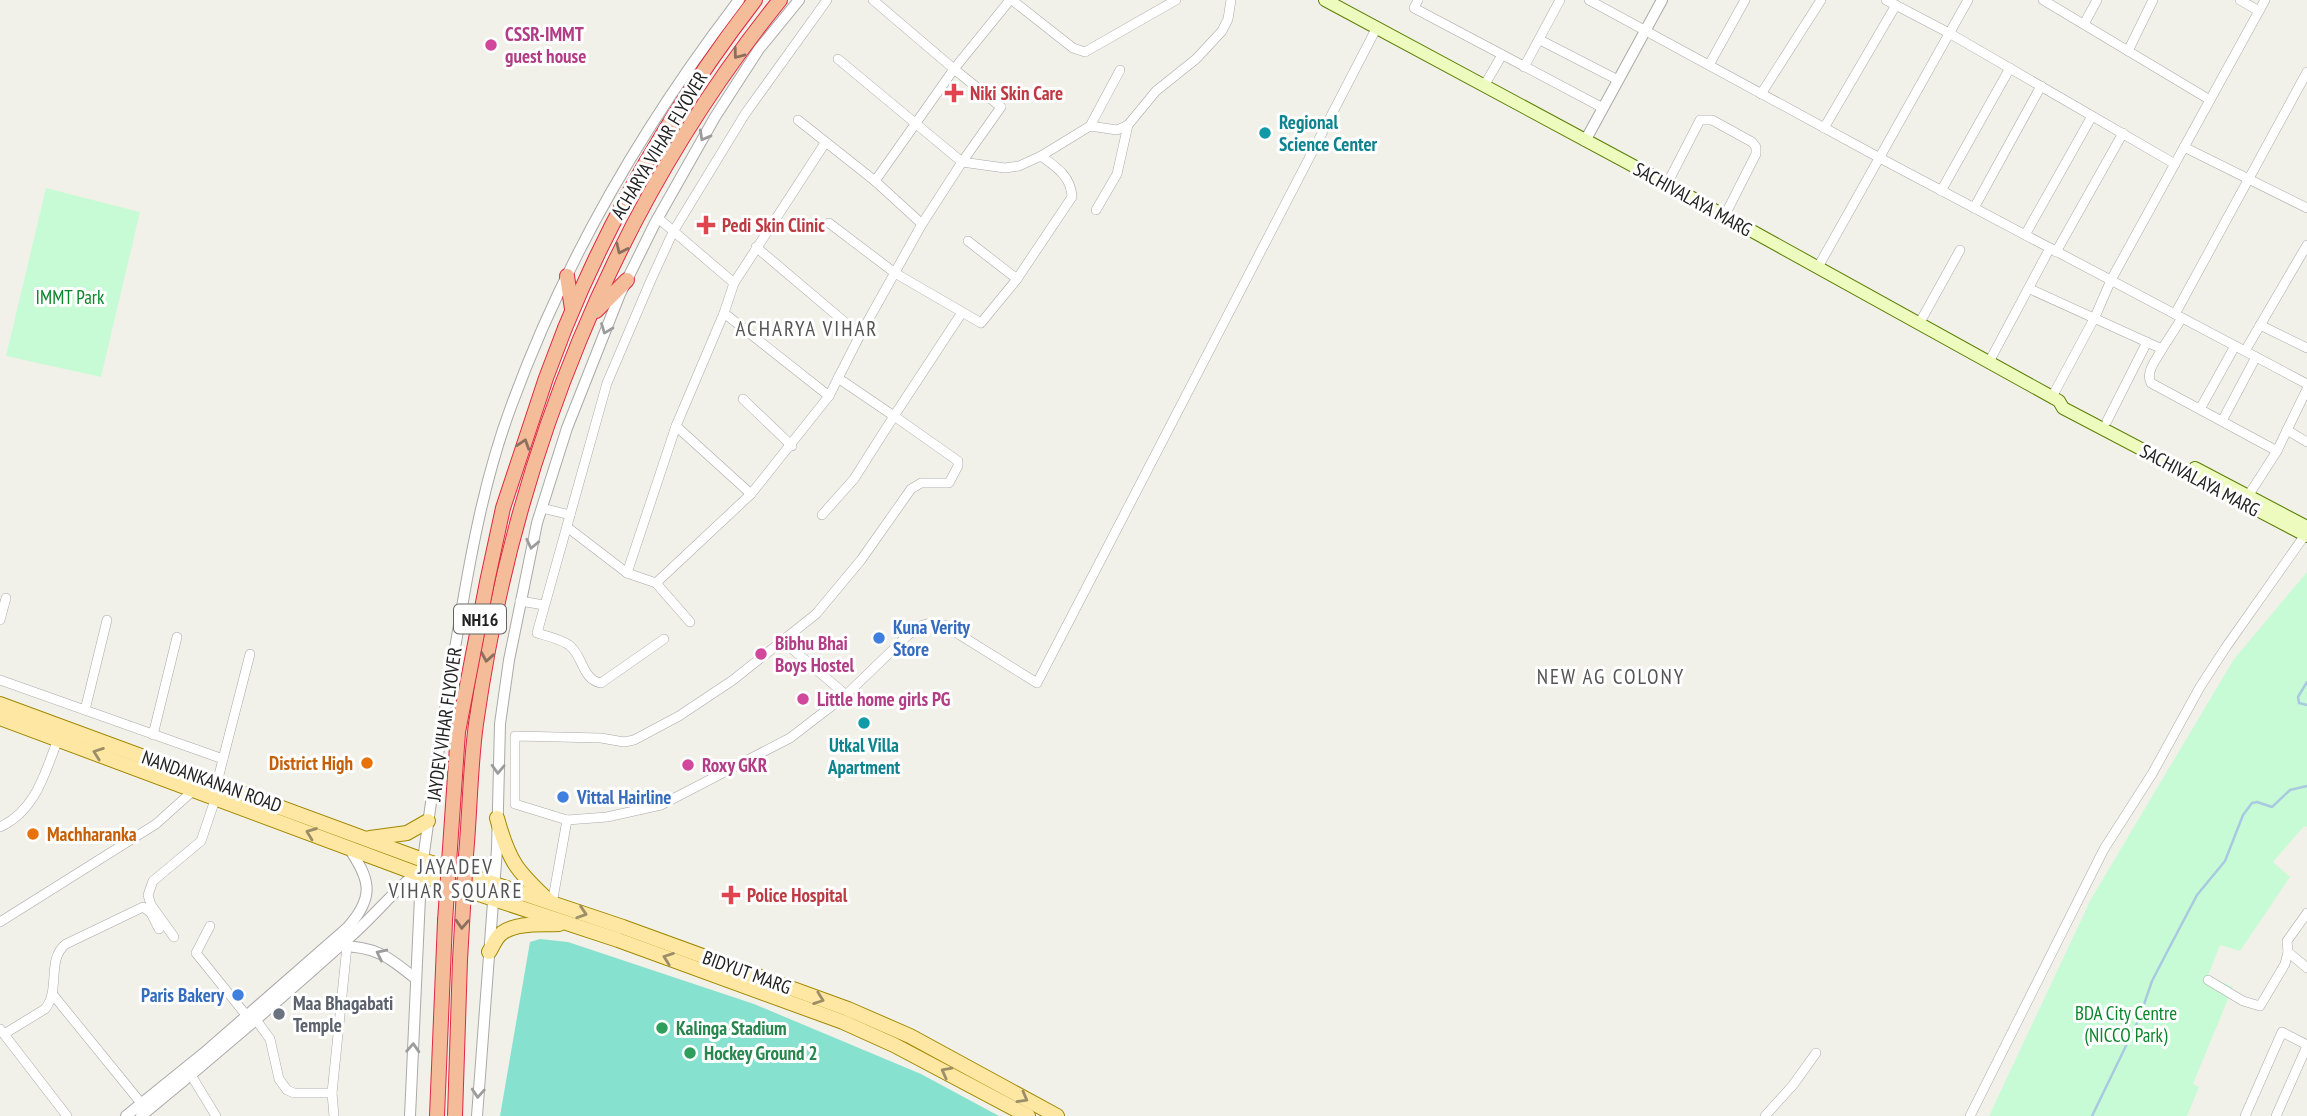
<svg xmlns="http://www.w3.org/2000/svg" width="2307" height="1116" viewBox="0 0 2307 1116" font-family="'PT Sans Narrow',sans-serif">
<rect width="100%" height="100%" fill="#f2f1e9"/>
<g fill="#c7fbd5">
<polygon points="46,188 140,212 101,377 6,356"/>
<polygon points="2307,572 2307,827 2304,826 2273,862 2290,877 2240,951 2220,945 2208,976 2233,987 2193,1084 2199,1087 2187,1116 1989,1116 2091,899 2234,659"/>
</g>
<polygon fill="#86e1cf" points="540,939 568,942 754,1004 921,1074 999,1116 500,1116 530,942"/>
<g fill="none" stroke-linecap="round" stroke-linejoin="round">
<g stroke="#a9c9e0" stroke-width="2.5">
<polyline points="2307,682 2298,697 2299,703 2307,705"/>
<polyline points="2092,1116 2139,1019 2152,981 2166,954 2197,895 2225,861 2243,815 2252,803 2257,802 2272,807 2290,790 2307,786"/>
</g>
<g stroke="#a9a9a9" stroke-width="10">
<g id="minor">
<polyline points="1012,0 1073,48 1085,52 1176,0"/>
<polyline points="1418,0 1414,8 1603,108"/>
<polyline points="1589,0 1878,157 2307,384"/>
<polyline points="1886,0 1949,33 2175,164"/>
<polyline points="2043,0 2210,100"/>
<polyline points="2240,0 2259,11"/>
<polyline points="2084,24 2097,0"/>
<polyline points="1540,40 1618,80"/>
<polyline points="2128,51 2153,0"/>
<polyline points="838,59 962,162 1005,168 1019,166 1041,156 1090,126 1120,70"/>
<polyline points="1709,65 1745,0"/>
<polyline points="1524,67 1560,0"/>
<polyline points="1484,86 1502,55"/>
<polyline points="1761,94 1821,0"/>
<polyline points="798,120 875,181 954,69 873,0"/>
<polyline points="1090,126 1117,130 1128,125 1156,91 1196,59 1222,31 1228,19 1231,0"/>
<polyline points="1824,128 1896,5"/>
<polyline points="2184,147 2307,208"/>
<polyline points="1667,184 1700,120 1712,120 1752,142 1756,147 1756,154 1724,217"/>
<polyline points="1941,191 2010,68"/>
<polyline points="1974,208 2041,86"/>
<polyline points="1096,210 1117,174 1128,125"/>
<polyline points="658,218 734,283 724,313 829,396"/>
<path d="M829,223L895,273L981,323L1017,279L1072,197C1071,176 1056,167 1041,156"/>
<polyline points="922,224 962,162 1001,107 954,69 1010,0"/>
<polyline points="2025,235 2092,116"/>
<polyline points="968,241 1017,279"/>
<polyline points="756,247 860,335"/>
<polyline points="2056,252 2123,133"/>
<polyline points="1818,267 1968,0"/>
<polyline points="734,283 825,143"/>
<path d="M2030,289L2162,349C2157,359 2145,372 2151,383L2277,451"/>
<polyline points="2175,314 2307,72"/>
<polyline points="1919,324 1960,250"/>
<polyline points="2260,325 2307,348"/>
<polyline points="2162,349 2182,318"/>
<polyline points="2245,351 2307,245"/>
<polyline points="1989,362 2050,248"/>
<polyline points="838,378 894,416 961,314"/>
<polyline points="2052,397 2095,317 2111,280 2265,0"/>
<polyline points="743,399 792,446"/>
<polyline points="2200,409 2235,346"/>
<polyline points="2107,421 2147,342"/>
<polyline points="2222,421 2256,357"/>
<polyline points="676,426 751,494"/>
<polyline points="2287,430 2307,389"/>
<polyline points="2248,496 2277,451 2287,430 2307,442"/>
<polyline points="542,508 570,515"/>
<polyline points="822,515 854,479 894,416 958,461 958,466 949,483 921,483 911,489 861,560 816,614 733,680 679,716 634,740 624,742 601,738 515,736 515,804 567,820 607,817 661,805 790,738 846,695 908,635 923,625 930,623 944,625 1037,683 1376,29"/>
<polyline points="567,527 627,573 656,583 690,622"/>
<polyline points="627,573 676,426 724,313"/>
<polyline points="656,583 751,494 829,396 860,335 922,224 875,181"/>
<polyline points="520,601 544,605"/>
<polyline points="0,620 6,598"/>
<path d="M664,639L601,683C582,680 583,655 569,645C560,639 547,636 537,633L607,383L651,280L673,232L745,114L827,0"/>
<polyline points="783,641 846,695"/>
<polyline points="0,680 223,759 250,654"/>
<polyline points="85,710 107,620"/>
<polyline points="153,735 177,637"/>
<polyline points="217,783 223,759"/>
<path d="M0,827C36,810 45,773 58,739"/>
<polyline points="552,904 567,820"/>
<polyline points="0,922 156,824 195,789"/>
<polyline points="210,926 196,953 246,1015"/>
<polyline points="174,937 151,905 148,895 153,881 201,841 216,797"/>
<polyline points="2288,952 2307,968"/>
<polyline points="2208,980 2243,1001 2260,1006 2285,964 2288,952 2287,941 2307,913"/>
<polyline points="54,996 141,1103"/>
<polyline points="256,1020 270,1039 279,1079 287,1090 294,1093 332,1093"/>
<polyline points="0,1029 67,1116"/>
<path d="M4,1034L45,1009C61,990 46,959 66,944L143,907L151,913L159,929"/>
<polyline points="191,1075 216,1116"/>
<polyline points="334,1116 332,1093 347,946"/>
<polyline points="1765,1116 1793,1085 1816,1053"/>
<polyline points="1970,1116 2104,849 2152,774 2200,687 2226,647 2305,535"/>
<polyline points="2245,1116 2282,1032 2307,1045"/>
<polyline points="2276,1116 2307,1046"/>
</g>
</g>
<g stroke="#a9a9a9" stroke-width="12">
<g id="tertiary">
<polyline points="1585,141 1662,0"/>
<path d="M423,860C434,779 446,699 460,619C472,547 486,473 512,404C566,257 644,124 739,0"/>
<path d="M339,946C376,946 389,957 416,979"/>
<path d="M126,1116L204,1053L347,928C375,897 371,880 348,847"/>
<path d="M141,1116C212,1058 282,998 350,937C373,917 392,893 416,873"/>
<polyline points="410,1116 421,875"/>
<polyline points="477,1116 497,849 500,724 509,660 537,523 567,428 620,294 655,223 715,117 759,49 799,0"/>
</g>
</g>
<g stroke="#5b7f03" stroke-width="14">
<g id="secondary">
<polyline points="1325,0 1667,184 2052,397 2059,401 2063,408 2307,536"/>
<polyline points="2195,468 2307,527"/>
</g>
</g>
<g stroke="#a08800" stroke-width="16">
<g id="primary">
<polyline points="0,704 423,860 623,927 848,1009 910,1036 1057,1116"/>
<polyline points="0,718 421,875 618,940 843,1022 894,1045 1028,1116"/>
<path d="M497,818C509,862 517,871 549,901"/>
<polyline points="370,838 407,833 428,821"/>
<path d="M489,952C493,946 496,937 502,933C517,922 542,925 559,924"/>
</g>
</g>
<g stroke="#df2744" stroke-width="16">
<g id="trunk">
<polyline points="567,276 572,309"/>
<polyline points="596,311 627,280"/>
<path d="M565,328C613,210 678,100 755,0"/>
<path d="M466,855C470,812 470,767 476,724C513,461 613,207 780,0"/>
<polyline points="437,1116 445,921"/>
</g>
</g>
<use href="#minor" stroke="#fff" stroke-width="9"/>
<use href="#tertiary" stroke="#fff" stroke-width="10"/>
<use href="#secondary" stroke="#edfbbe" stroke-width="12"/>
<use href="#primary" stroke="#fee7a2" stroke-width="14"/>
<use href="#trunk" stroke="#f4bc99" stroke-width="14"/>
<g stroke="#df2744" stroke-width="16" stroke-linecap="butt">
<g id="trunk-bridge">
<polyline points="445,921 458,732 487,582 503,508 546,378 565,328"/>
<polyline points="455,1116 460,960 466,855"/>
</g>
</g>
<use href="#trunk-bridge" stroke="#f4bc99" stroke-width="14"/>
</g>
<defs><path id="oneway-chevron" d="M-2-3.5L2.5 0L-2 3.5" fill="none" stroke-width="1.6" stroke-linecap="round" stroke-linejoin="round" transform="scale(1.75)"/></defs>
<g stroke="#8b6f5e">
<use href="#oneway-chevron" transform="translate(738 54) rotate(127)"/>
<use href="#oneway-chevron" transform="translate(621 249) rotate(115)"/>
<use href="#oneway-chevron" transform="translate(524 444) rotate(-72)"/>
<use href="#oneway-chevron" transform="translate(487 657) rotate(100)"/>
<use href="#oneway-chevron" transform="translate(462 924) rotate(93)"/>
</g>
<g stroke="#9c9c9c">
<use href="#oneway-chevron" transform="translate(704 136) rotate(119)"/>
<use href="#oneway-chevron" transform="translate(606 329) rotate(111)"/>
<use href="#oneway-chevron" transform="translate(532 544) rotate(102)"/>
<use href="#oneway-chevron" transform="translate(498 769) rotate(92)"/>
<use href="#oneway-chevron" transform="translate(381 954) rotate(-154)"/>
<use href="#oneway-chevron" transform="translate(413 1048) rotate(-87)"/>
<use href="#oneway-chevron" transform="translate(478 1093) rotate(94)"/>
</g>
<g stroke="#9b8e68">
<use href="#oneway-chevron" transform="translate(98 753) rotate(-160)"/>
<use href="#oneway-chevron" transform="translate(311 833) rotate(-159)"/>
<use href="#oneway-chevron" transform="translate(582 913) rotate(18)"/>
<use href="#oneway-chevron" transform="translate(668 958) rotate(-160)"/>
<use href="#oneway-chevron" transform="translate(819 999) rotate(20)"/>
<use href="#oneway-chevron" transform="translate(946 1072) rotate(-152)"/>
<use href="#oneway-chevron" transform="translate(1023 1098) rotate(29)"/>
</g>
<g fill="#d1479c" stroke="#fff" stroke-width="2.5">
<circle cx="491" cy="45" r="7"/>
<circle cx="761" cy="654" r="7"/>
<circle cx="803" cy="699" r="7"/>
<circle cx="688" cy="765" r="7"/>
</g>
<g fill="#e0444e" stroke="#fff" stroke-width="2.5">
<path d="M950.5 82.5h7v7h7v7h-7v7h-7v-7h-7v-7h7z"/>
<path d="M702.5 214.5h7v7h7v7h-7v7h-7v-7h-7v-7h7z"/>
<path d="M727.5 884.5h7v7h7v7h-7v7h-7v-7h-7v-7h7z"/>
</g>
<g fill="#0f9aa8" stroke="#fff" stroke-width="2.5">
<circle cx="1265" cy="133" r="7"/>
<circle cx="864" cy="723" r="7"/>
</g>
<g fill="#3f7fe0" stroke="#fff" stroke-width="2.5">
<circle cx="879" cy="638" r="7"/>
<circle cx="563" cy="797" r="7"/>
<circle cx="238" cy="995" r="7"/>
</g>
<g fill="#e8710a" stroke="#fff" stroke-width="2.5">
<circle cx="367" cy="763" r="7"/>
<circle cx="33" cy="834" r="7"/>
</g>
<circle fill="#6b7280" stroke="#fff" stroke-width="2.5" cx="279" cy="1014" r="7"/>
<g fill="#2e9e5b" stroke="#fff" stroke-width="2.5">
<circle cx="662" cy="1028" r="7"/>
<circle cx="690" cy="1053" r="7"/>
</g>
<g text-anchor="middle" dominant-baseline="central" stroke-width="6" stroke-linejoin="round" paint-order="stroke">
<rect fill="#fff" stroke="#646464" stroke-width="2" x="454" y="604.5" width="52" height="29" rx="5"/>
<g font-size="18" font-weight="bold" fill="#222">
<text x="480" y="619">NH16</text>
</g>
<g font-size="19" font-weight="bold" fill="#b23c85" stroke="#fff" text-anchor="start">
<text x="505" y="34">CSSR-IMMT<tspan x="505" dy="22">guest house</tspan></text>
<text x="775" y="643">Bibhu Bhai<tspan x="775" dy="22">Boys Hostel</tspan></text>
<text x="817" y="699">Little home girls PG</text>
<text x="702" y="765">Roxy GKR</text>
</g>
<g font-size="19" font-weight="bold" fill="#be3a42" stroke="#fff" text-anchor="start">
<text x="970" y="93">Niki Skin Care</text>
<text x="722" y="225">Pedi Skin Clinic</text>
<text x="747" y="895">Police Hospital</text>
</g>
<g font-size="19" font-weight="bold" fill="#0d838f" stroke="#fff" text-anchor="start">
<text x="1279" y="122">Regional<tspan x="1279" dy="22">Science Center</tspan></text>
<text x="864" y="745" text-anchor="middle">Utkal Villa<tspan x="864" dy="22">Apartment</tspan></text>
</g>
<g font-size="19" fill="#222" stroke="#fff">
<text transform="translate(659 145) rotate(-59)">ACHARYA VIHAR FLYOVER</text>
<text transform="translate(1693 199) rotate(29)">SACHIVALAYA MARG</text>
<text transform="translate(2200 480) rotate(28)">SACHIVALAYA MARG</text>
<text transform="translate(444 724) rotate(-82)">JAYDEV VIHAR FLYOVER</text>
<text transform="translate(212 781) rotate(20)">NANDANKANAN ROAD</text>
<text transform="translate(747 972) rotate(20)">BIDYUT MARG</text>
</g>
<g font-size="19" fill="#0a862b" stroke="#fff">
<text x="70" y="297">IMMT Park</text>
<text x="2126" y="1013">BDA City Centre<tspan x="2126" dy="22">(NICCO Park)</tspan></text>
</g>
<g font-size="19" font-weight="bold" fill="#366cbe" stroke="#fff" text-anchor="start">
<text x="893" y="627">Kuna Verity<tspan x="893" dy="22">Store</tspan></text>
<text x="577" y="797">Vittal Hairline</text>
<text x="224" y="995" text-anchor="end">Paris Bakery</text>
</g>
<g font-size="19" font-weight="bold" fill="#c56008" stroke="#fff" text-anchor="end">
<text x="353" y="763">District High</text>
<text x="47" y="834" text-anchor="start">Machharanka</text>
</g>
<g font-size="19" font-weight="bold" fill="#5b616d" stroke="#fff" text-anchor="start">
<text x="293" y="1003">Maa Bhagabati<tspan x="293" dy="22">Temple</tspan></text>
</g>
<g font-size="19" font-weight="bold" fill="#27864d" stroke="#fff" text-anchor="start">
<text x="676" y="1028">Kalinga Stadium</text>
<text x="704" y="1053">Hockey Ground 2</text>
</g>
<g font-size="21" letter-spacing="2" fill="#555" stroke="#fff">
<text x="807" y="328">ACHARYA VIHAR</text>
<text x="1611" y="676">NEW AG COLONY</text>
<text x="456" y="866">JAYADEV<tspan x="456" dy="24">VIHAR SQUARE</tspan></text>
</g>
</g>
</svg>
